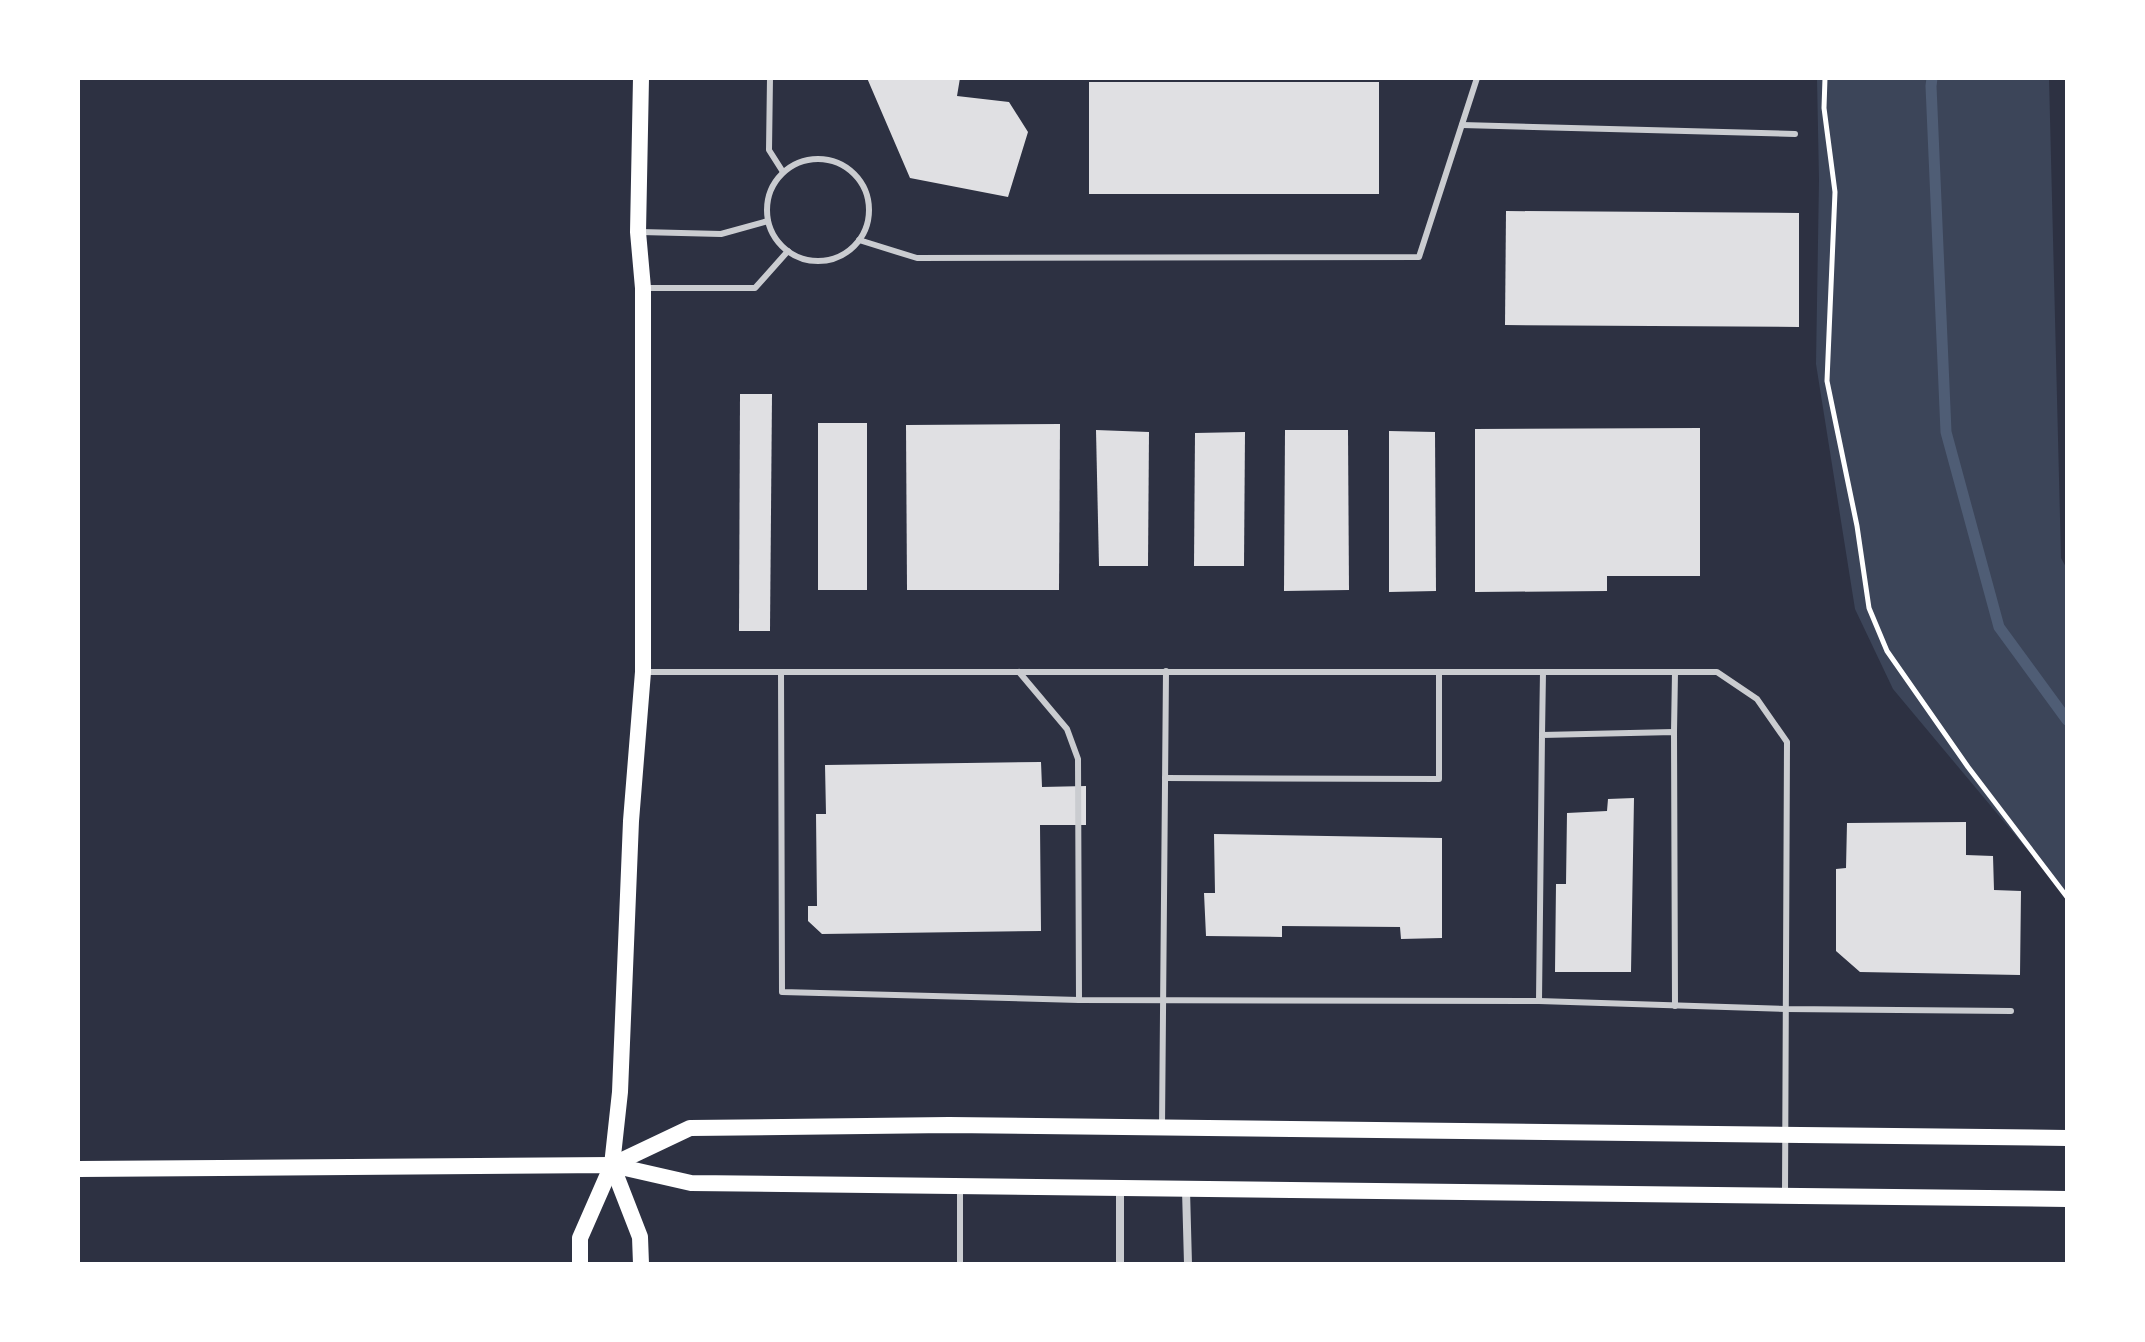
<svg xmlns="http://www.w3.org/2000/svg" width="2145" height="1342" viewBox="0 0 2145 1342" font-family="'PT Serif',serif">
<rect width="100%" height="100%" fill="#2d3142"/>
<polygon fill="#3c4559" points="1817,78 2049,78 2061,558 2067,569 2067,897 1893,689 1855,609 1816,364 1819,180"/>
<g fill="none" stroke-linecap="round" stroke-linejoin="round">
<polyline stroke="#4f5d75" stroke-width="11" points="1932,78 1931,86 1946,432 1999,627 2067,720"/>
</g>
<g fill="#e0e0e3">
<polygon points="867,78 960,78 957,96 1009,102 1028,132 1008,197 910,178"/>
<rect x="1089" y="82" width="290" height="112"/>
<polygon points="1506,211 1799,213 1799,327 1505,325"/>
<polygon points="740,394 772,394 770,631 739,631"/>
<rect x="818" y="423" width="49" height="167"/>
<polygon points="1060,424 1059,590 907,590 906,425"/>
<polygon points="1700,428 1700,576 1607,576 1607,591 1475,592 1475,429"/>
<polygon points="1096,430 1149,432 1148,566 1099,566"/>
<polygon points="1285,430 1348,430 1349,590 1284,591"/>
<polygon points="1389,431 1435,432 1436,591 1389,592"/>
<polygon points="1245,432 1244,566 1194,566 1195,433"/>
<polygon points="1041,762 1042,787 1086,786 1086,825 1040,825 1041,931 822,934 808,921 808,906 817,906 816,814 826,814 825,765"/>
<polygon points="1634,798 1631,972 1555,972 1556,884 1566,884 1567,813 1607,811 1608,799"/>
<polygon points="1966,822 1966,855 1993,856 1994,890 2021,891 2020,975 1860,972 1836,951 1836,869 1846,868 1847,823"/>
<polygon points="1214,834 1442,838 1442,938 1401,939 1400,927 1282,926 1282,937 1206,936 1204,893 1215,893"/>
</g>
<g fill="none" stroke-linecap="round" stroke-linejoin="round">
<polyline stroke="#fff" stroke-width="5" points="1825,78 1824,108 1835,192 1827,381 1857,526 1869,608 1887,651 1968,767 2067,897"/>
<g stroke="#caccd0" stroke-width="6">
<polyline points="770,78 769,150 783,172"/>
<polyline points="1462,125 1795,134"/>
<circle cx="818" cy="210" r="51"/>
<polyline points="641,232 721,234 768,221"/>
<polyline points="859,240 917,258 1419,257 1477,78"/>
<polyline points="643,288 755,288 788,251"/>
<polyline points="643,672 1717,672 1757,699 1787,742 1785,1193"/>
<polyline points="781,672 782,992 1079,1000 1539,1001 1786,1009 2011,1011"/>
<polyline points="1019,672 1067,729 1078,759 1079,1000"/>
<polyline points="1674,732 1675,672"/>
<polyline points="1542,735 1543,672"/>
<polyline points="1165,778 1439,779 1439,673"/>
<polyline points="1539,1001 1542,735 1674,732 1675,1006"/>
<polyline points="1162,1127 1166,671"/>
<polyline points="960,1264 960,1187"/>
</g>
<g stroke="#caccd0" stroke-width="8">
<polyline points="1120,1189 1120,1264"/>
<polyline points="1186,1190 1188,1264"/>
</g>
<g stroke="#fff" stroke-width="16">
<polyline points="612,1165 690,1128 949,1125 2067,1138"/>
<polyline points="612,1165 640,1237 641,1264"/>
<polyline points="78,1169 612,1165 691,1183 2067,1199"/>
<polyline points="580,1264 580,1238 612,1165 620,1092 631,821 643,672 643,288 638,232 641,78"/>
</g>
</g>
<rect width="2145" height="1342" fill="none" stroke="#ffffff" stroke-width="160"/>
</svg>
